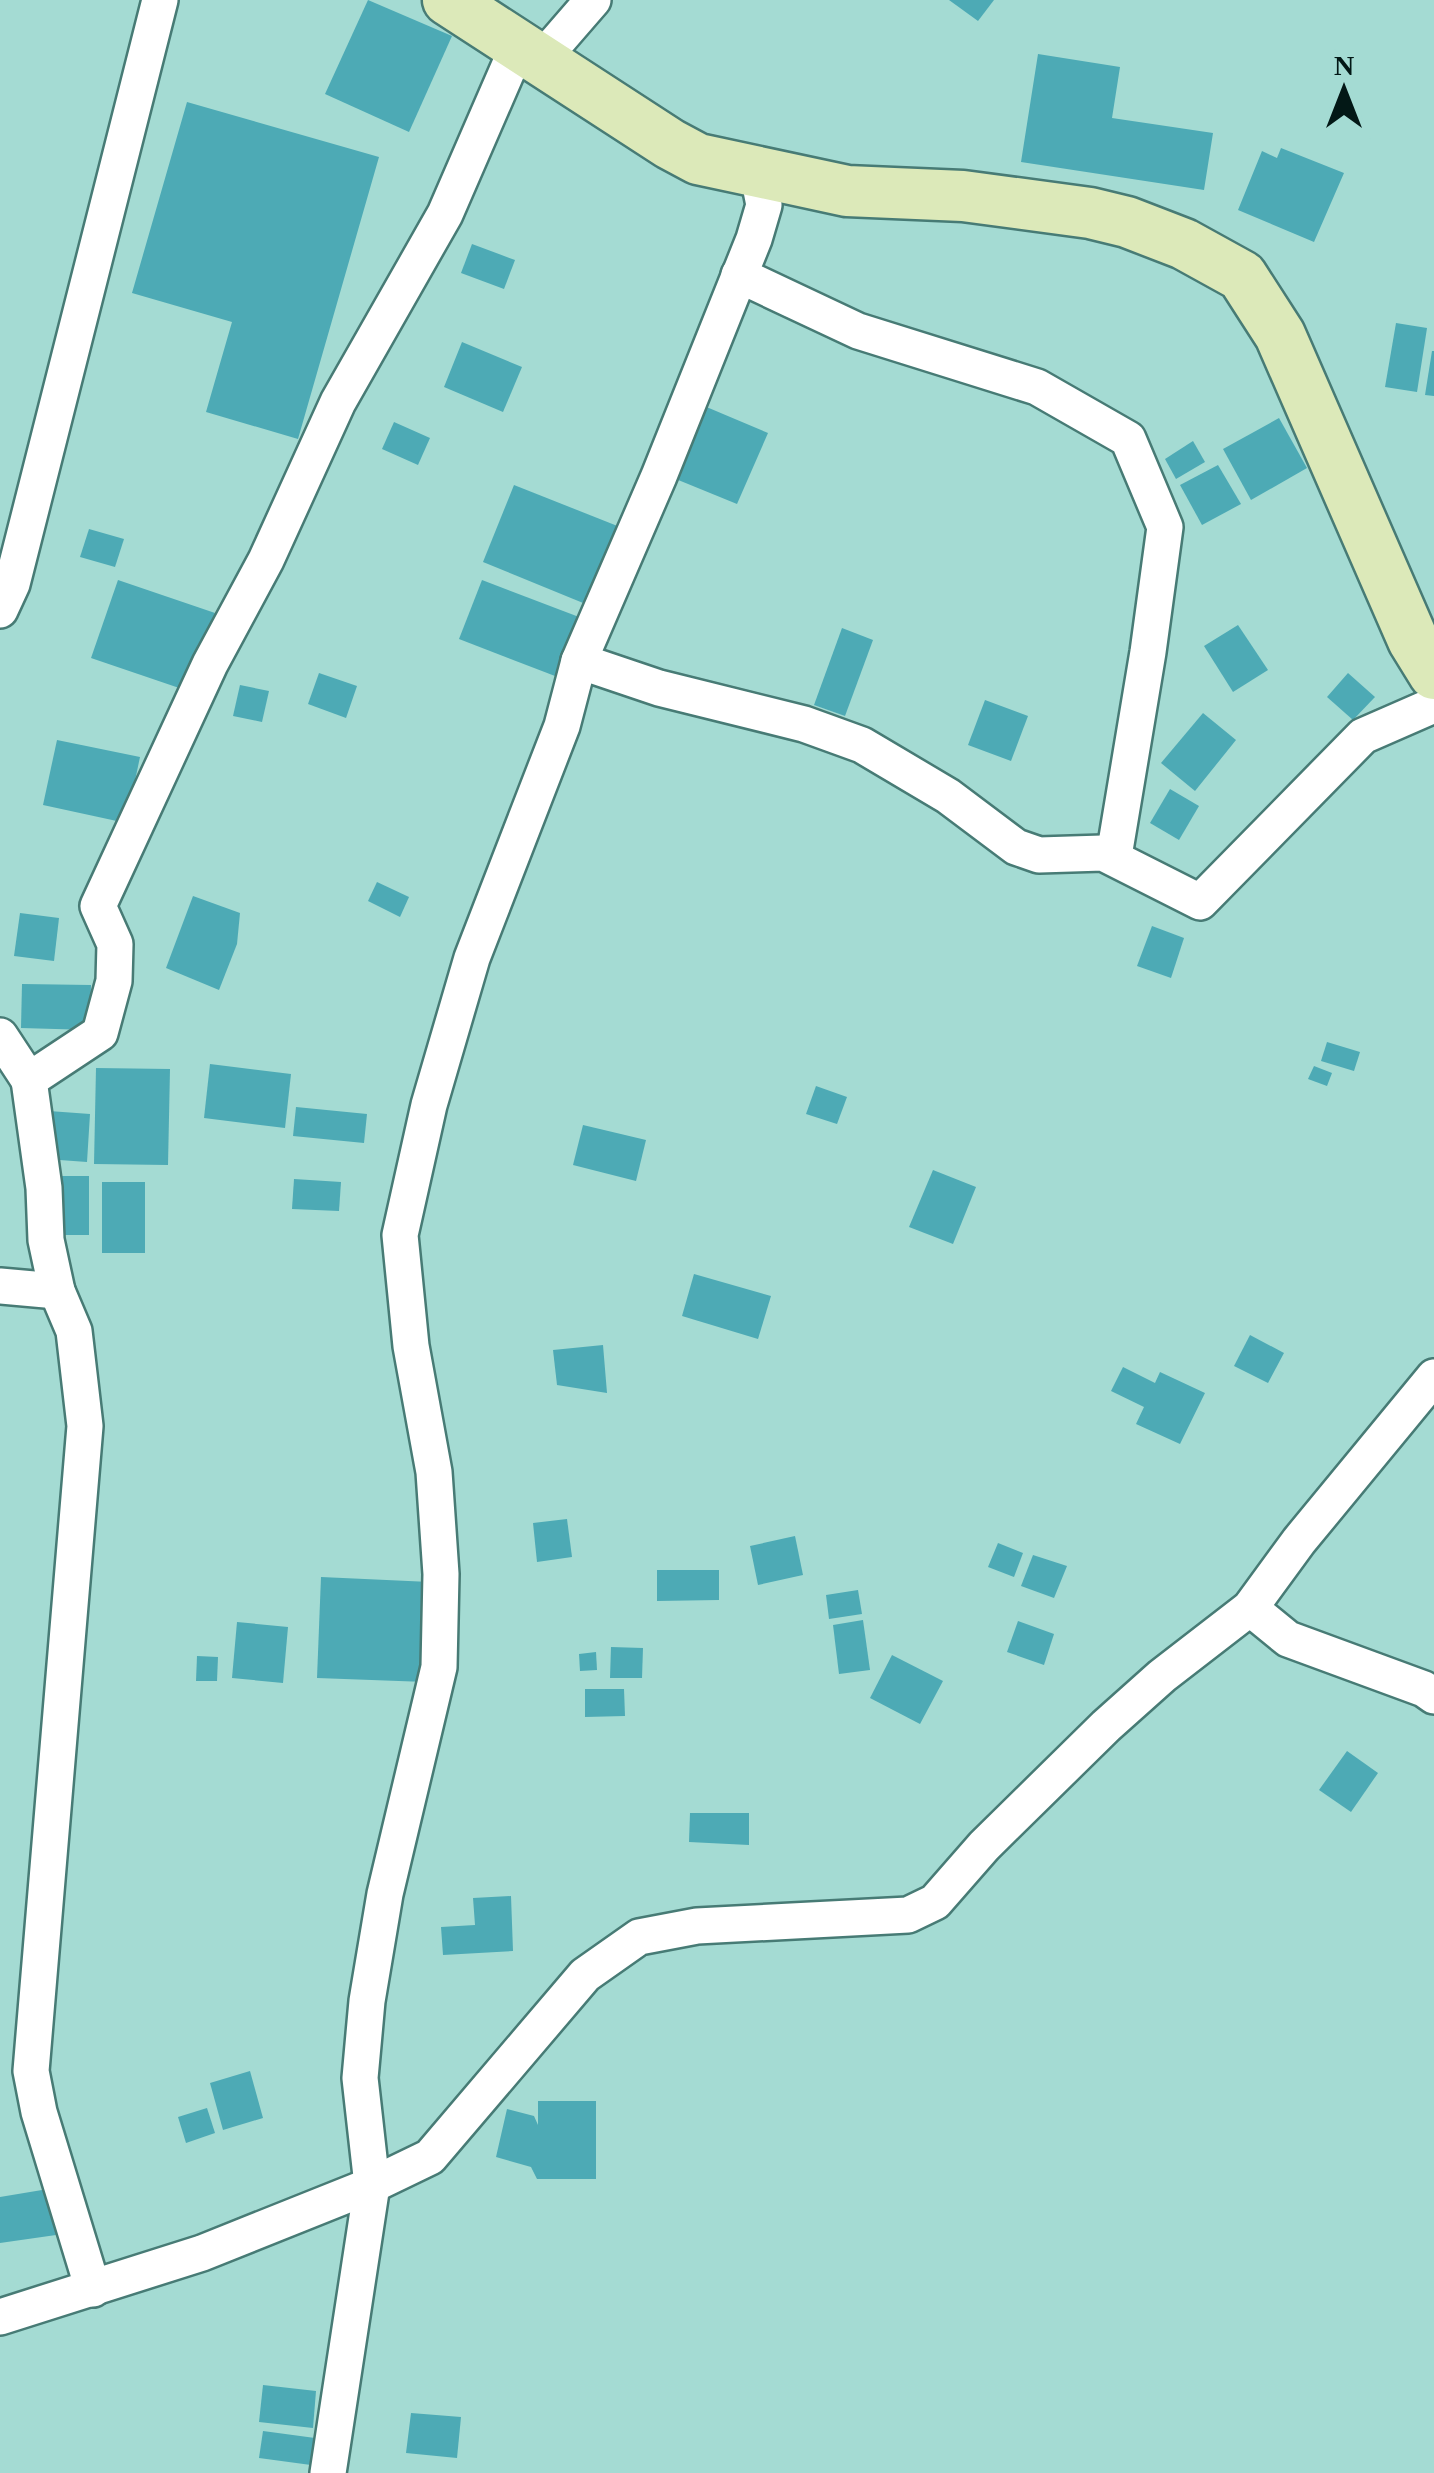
<svg xmlns="http://www.w3.org/2000/svg" width="1434" height="2473" viewBox="0 0 1434 2473" font-family="'Times New Roman',serif">
<rect width="100%" height="100%" fill="#a4dbd3"/>
<g fill="#4daab5">
<polygon points="368,0 452,36 409,132 325,94"/>
<polygon points="949,0 994,0 978,21"/>
<polygon points="1038,54 1120,67 1112,118 1213,133 1204,190 1021,162"/>
<polygon points="187,102 379,157 298,439 206,412 232,322 132,293"/>
<polygon points="1281,148 1344,173 1314,242 1238,210 1262,151 1277,158"/>
<polygon points="472,244 515,260 504,289 461,273"/>
<polygon points="1396,323 1427,328 1417,392 1385,387"/>
<polygon points="462,342 522,367 503,412 444,387"/>
<polygon points="1432,351 1434,351 1434,396 1425,395"/>
<polygon points="697,403 768,433 737,504 666,475"/>
<polygon points="1279,418 1307,468 1251,500 1223,449"/>
<polygon points="394,422 430,438 418,465 382,449"/>
<polygon points="1193,441 1205,462 1176,479 1165,459"/>
<polygon points="1218,465 1241,504 1202,525 1180,485"/>
<polygon points="514,485 620,527 588,605 483,562"/>
<polygon points="89,529 124,539 115,567 80,557"/>
<polygon points="118,580 215,613 188,691 91,658"/>
<polygon points="482,580 579,617 555,676 459,639"/>
<polygon points="1238,625 1268,670 1233,692 1204,646"/>
<polygon points="842,628 873,640 845,716 814,705"/>
<polygon points="319,673 357,686 346,718 308,704"/>
<polygon points="1348,673 1375,697 1353,720 1327,697"/>
<polygon points="240,685 269,691 262,722 233,716"/>
<polygon points="985,700 1028,716 1011,761 968,745"/>
<polygon points="1203,713 1236,740 1195,791 1161,763"/>
<polygon points="57,740 140,757 126,823 43,805"/>
<polygon points="1170,789 1199,806 1179,840 1150,823"/>
<polygon points="377,882 409,897 400,917 368,901"/>
<polygon points="193,896 240,913 237,944 219,990 166,968"/>
<polygon points="20,913 59,918 54,961 14,956"/>
<polygon points="1152,926 1184,938 1171,978 1137,966"/>
<polygon points="22,984 91,985 90,1030 21,1028"/>
<polygon points="1327,1042 1360,1052 1354,1071 1321,1061"/>
<polygon points="210,1064 291,1074 285,1128 204,1118"/>
<polygon points="1314,1066 1332,1073 1327,1086 1308,1079"/>
<polygon points="96,1068 170,1069 168,1165 94,1164"/>
<polygon points="816,1086 847,1097 837,1124 806,1114"/>
<polygon points="296,1107 367,1114 364,1143 293,1136"/>
<polygon points="49,1111 90,1114 87,1162 46,1159"/>
<polygon points="583,1125 646,1140 636,1181 573,1165"/>
<polygon points="933,1170 976,1187 953,1244 909,1227"/>
<rect x="53" y="1176" width="36" height="59"/>
<polygon points="294,1179 341,1182 339,1211 292,1209"/>
<rect x="102" y="1182" width="43" height="71"/>
<polygon points="694,1274 771,1296 758,1339 682,1316"/>
<polygon points="1250,1335 1284,1353 1268,1383 1234,1366"/>
<polygon points="603,1345 607,1393 557,1385 553,1350"/>
<polygon points="1123,1367 1155,1383 1160,1372 1205,1393 1180,1444 1136,1424 1144,1407 1111,1391"/>
<polygon points="567,1519 572,1557 537,1562 533,1523"/>
<polygon points="795,1536 803,1575 758,1585 750,1546"/>
<polygon points="998,1543 1023,1553 1014,1577 988,1567"/>
<polygon points="1033,1555 1067,1566 1054,1598 1021,1586"/>
<polygon points="657,1570 719,1570 719,1600 657,1601"/>
<polygon points="321,1577 430,1582 426,1682 317,1678"/>
<polygon points="858,1590 862,1614 829,1619 826,1595"/>
<polygon points="863,1620 870,1670 839,1674 833,1625"/>
<polygon points="1018,1621 1054,1634 1044,1665 1007,1652"/>
<polygon points="237,1622 288,1627 283,1683 232,1678"/>
<polygon points="611,1647 643,1648 642,1678 610,1678"/>
<polygon points="596,1652 597,1670 580,1671 579,1654"/>
<polygon points="892,1655 943,1681 920,1724 870,1698"/>
<polygon points="197,1656 218,1657 217,1681 196,1681"/>
<polygon points="585,1689 624,1689 625,1716 585,1717"/>
<polygon points="1347,1751 1378,1773 1351,1812 1319,1790"/>
<polygon points="690,1813 749,1813 749,1845 689,1842"/>
<polygon points="511,1896 513,1951 443,1955 441,1927 475,1925 473,1898"/>
<polygon points="250,2071 263,2118 223,2130 210,2083"/>
<polygon points="538,2101 596,2101 596,2179 537,2179 531,2167 496,2157 507,2109 534,2116 538,2125"/>
<polygon points="207,2108 215,2133 186,2143 178,2117"/>
<polygon points="48,2189 56,2235 0,2243 0,2197"/>
<polygon points="263,2385 316,2391 313,2428 259,2422"/>
<polygon points="411,2413 461,2417 457,2458 406,2453"/>
<polygon points="263,2431 315,2438 311,2465 259,2458"/>
</g>
<g fill="none" stroke-linecap="round" stroke-linejoin="round">
<g stroke="#477b75" stroke-width="40">
<g id="street">
<polyline points="541,60 593,0"/>
<polyline points="739,275 858,331 1037,387 1128,439 1165,527 1148,652 1114,856"/>
<polyline points="0,610 12,584 160,0"/>
<polyline points="579,661 659,688 804,724 862,745 948,796 1016,847 1039,855 1103,853 1200,902 1363,736 1434,705"/>
<polyline points="0,1036 29,1080"/>
<polyline points="0,1286 57,1291"/>
<polyline points="1250,1608 1288,1639 1424,1689 1434,1696"/>
<polyline points="93,2289 39,2112 31,2071 85,1426 74,1331 57,1291 46,1240 44,1188 29,1080 100,1033 114,981 115,944 98,906 210,664 266,560 338,402 445,214 518,46"/>
<polyline points="0,2317 202,2253 372,2185 430,2157 585,1975 639,1937 697,1926 908,1915 935,1902 984,1846 1106,1726 1162,1676 1250,1608 1299,1541 1434,1377"/>
<polyline points="328,2473 372,2185 360,2078 367,2001 385,1894 439,1667 441,1574 434,1472 411,1346 400,1235 429,1105 472,958 562,726 579,661 659,476 754,239 764,205 757,170"/>
</g>
</g>
<g stroke="#477b75" stroke-width="55">
<polyline id="secondary" points="448,0 670,144 698,159 847,191 963,196 1090,213 1127,222 1184,244 1242,276 1280,335 1413,640 1434,674"/>
</g>
<use href="#street" stroke="#fff" stroke-width="35"/>
<use href="#secondary" stroke="#dce9b9" stroke-width="50"/>
</g>
<g transform="translate(1344 90)" stroke="#a4dbd3" stroke-width="8" paint-order="stroke">
<path d="M0-8L18 38L0 25L-18 38Z" fill="#031816"/>
<text y="-15" font-size="28" font-weight="bold" text-anchor="middle" fill="#031816">N</text>
</g>
</svg>
